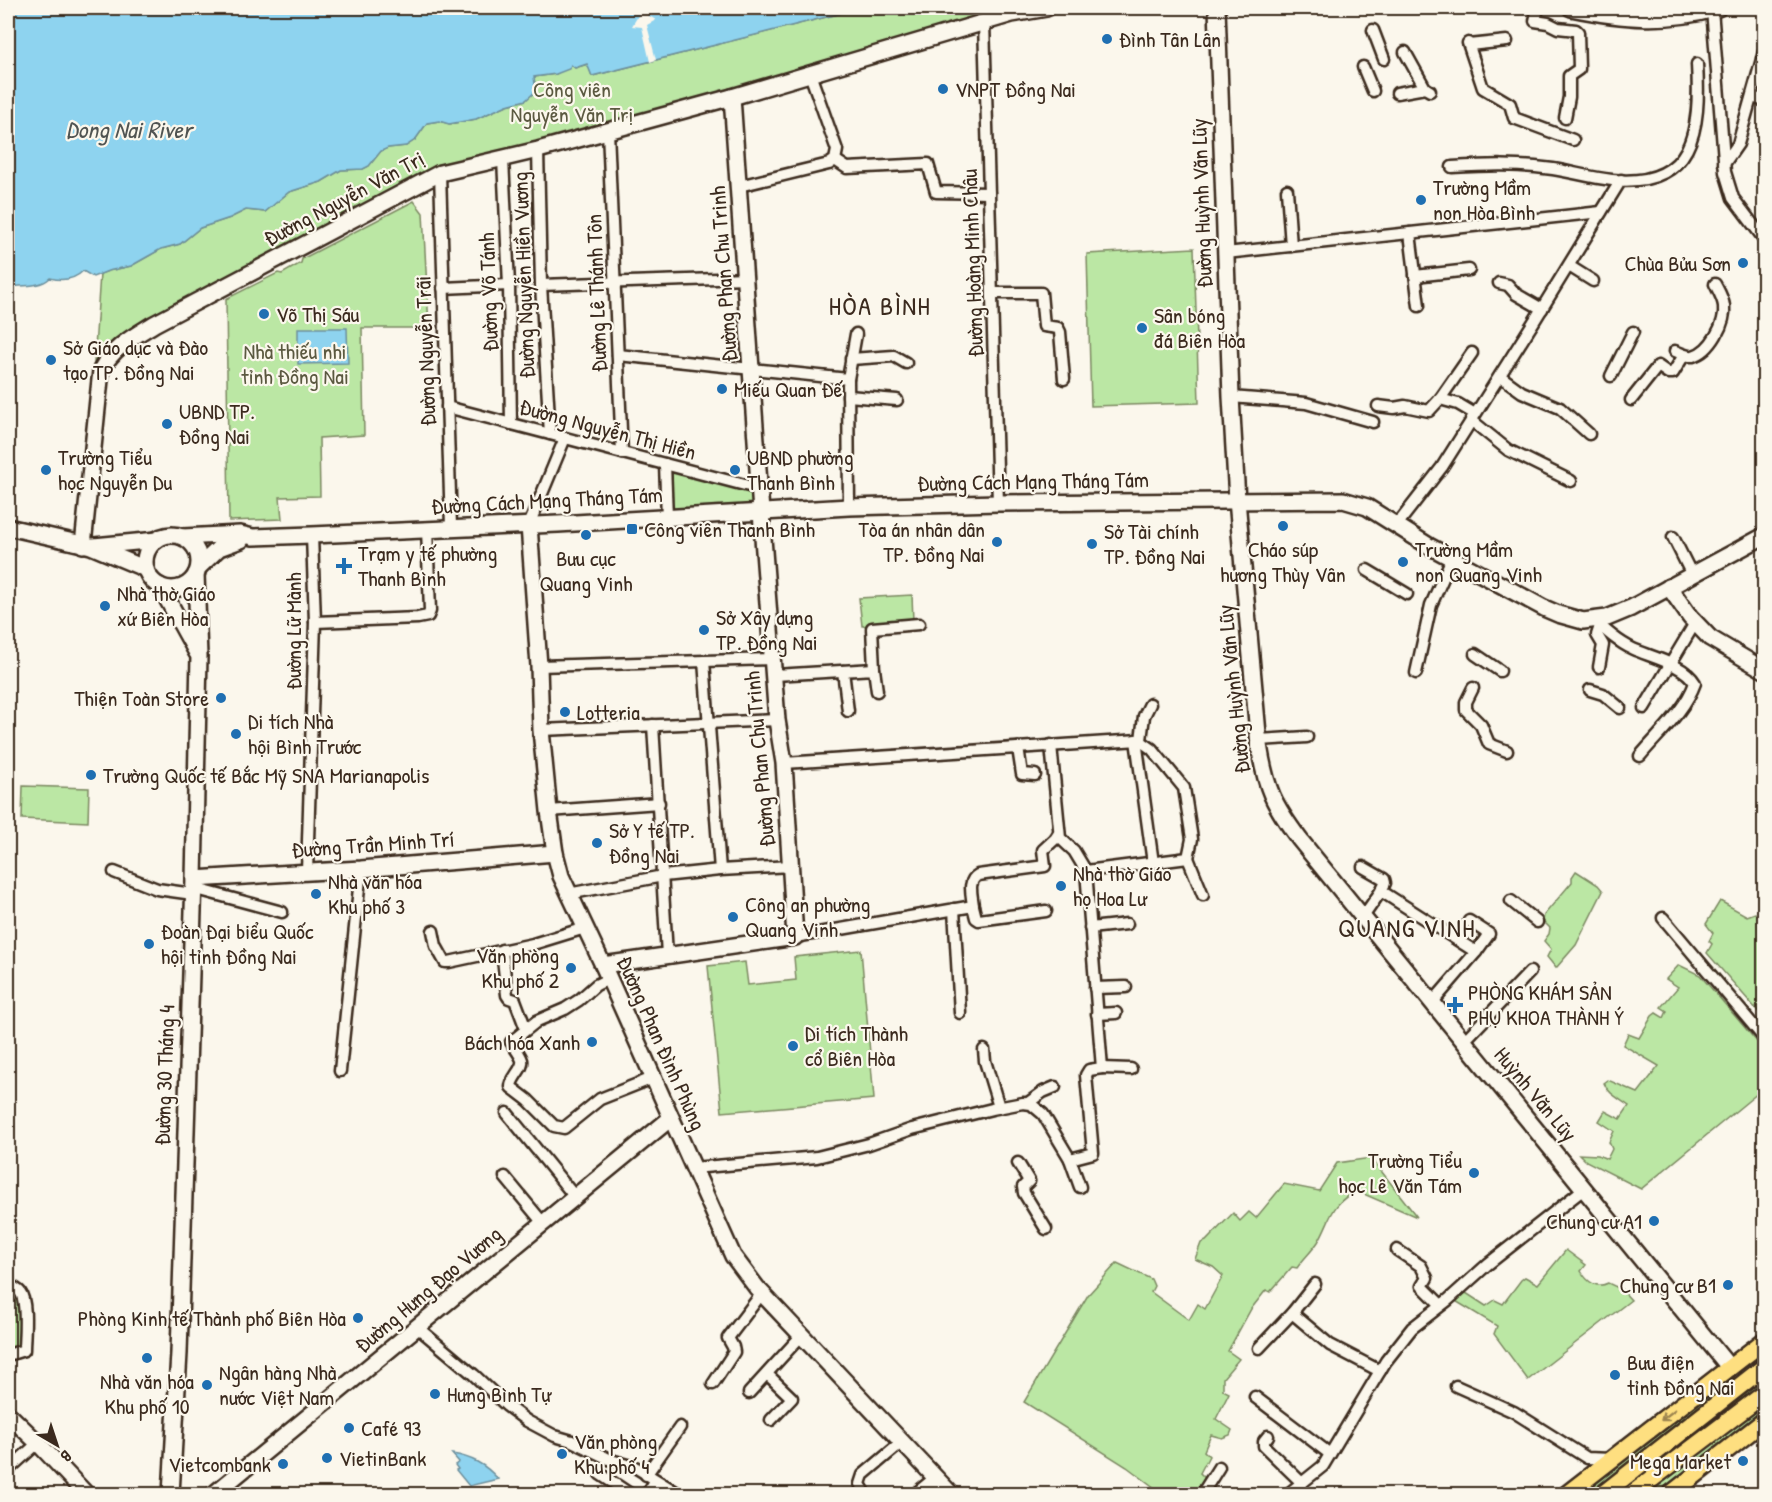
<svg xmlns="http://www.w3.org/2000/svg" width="1772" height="1502" viewBox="0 0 1772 1502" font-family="'Patrick Hand',sans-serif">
<rect width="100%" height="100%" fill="#fbf7ec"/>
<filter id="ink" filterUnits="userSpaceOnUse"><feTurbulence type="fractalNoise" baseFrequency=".0167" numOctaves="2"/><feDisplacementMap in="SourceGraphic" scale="12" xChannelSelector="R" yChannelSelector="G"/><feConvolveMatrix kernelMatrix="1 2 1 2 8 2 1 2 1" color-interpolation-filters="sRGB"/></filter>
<g filter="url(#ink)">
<g fill="#bbe7a4" stroke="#7b8861" stroke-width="1.5">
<polygon points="862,8 1013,8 611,125 438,167 126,334 93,378 100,274 108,271 131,266 161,249 180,244 200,228 230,218 246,210 265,212 289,192 321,182 341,170 363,169 369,166 381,151 387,148 406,146 415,140 427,123 439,121 450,124 476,119 507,105 526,100 534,77 556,74 571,65 575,68 588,64 592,76"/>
<polygon points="414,201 423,213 429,328 362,328 364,435 319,438 320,496 280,497 282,519 229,521 226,299 278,273 282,274 301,263 302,259"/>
<polygon points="1194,248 1199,403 1091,406 1087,254"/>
<polygon points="669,469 754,492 755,506 670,512"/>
<polygon points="912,595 913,621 862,626 859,598"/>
<polygon points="23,786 89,788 88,822 22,819"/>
<polygon points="1576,871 1598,885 1603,891 1576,945 1556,968 1547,957 1551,949 1544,941 1549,934 1550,928 1543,921 1544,915 1572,882 1572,877"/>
<polygon points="1720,901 1747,916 1755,913 1764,916 1764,1018 1707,953 1712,944 1709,941 1713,933 1706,924"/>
<polygon points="861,950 874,1099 722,1112 708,966 745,962 748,985 796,980 794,957"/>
<path d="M1679,965L1700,975L1764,1050V1088L1641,1189L1586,1161L1579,1154L1598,1155L1607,1159L1612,1149L1609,1142L1614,1131L1599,1121L1605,1111L1620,1119L1629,1106C1620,1099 1608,1094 1604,1083L1608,1080L1638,1093L1659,1066L1623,1045L1628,1034L1639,1038L1652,1016L1656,1013L1664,1018L1667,1011L1661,1007L1678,987L1666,979Z"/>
<path d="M1371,1158L1417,1217L1357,1191C1330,1203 1331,1220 1318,1242C1312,1251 1303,1259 1297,1268L1292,1267L1270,1292L1266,1290L1251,1309L1228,1351L1239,1359L1223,1378V1390L1229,1393L1216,1419L1232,1430L1230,1435L1222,1438L1211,1435L1204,1451L1209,1456L1200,1473L1206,1479L1196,1494H1163L1127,1467L1024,1402L1088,1295L1117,1263L1151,1279L1154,1286L1151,1292L1189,1320L1198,1304L1205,1309L1223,1276L1213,1267L1195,1259L1201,1243L1206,1241L1233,1213L1240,1221L1249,1212L1256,1218L1284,1184L1319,1191L1337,1163Z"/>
<path d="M1566,1250L1586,1265L1581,1271C1587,1282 1597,1289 1608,1283L1621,1289L1631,1300L1528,1380L1494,1334L1497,1326L1454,1300L1463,1291L1486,1306L1495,1300L1503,1304L1521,1280L1525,1277L1538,1284Z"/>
<polygon points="8,1286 19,1296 21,1349 8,1353"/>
<polygon points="1730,1374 1737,1382 1594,1494 1576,1494"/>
<polygon points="1764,1374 1764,1386 1623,1494 1612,1494"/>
<polygon points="1764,1401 1764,1414 1662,1494 1642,1494"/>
</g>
<g fill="#8ed3ef" stroke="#6d8f9b" stroke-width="1.5">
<path d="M8,8H862L592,76L587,64L575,68L571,65L569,69L556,74L534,77L536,91L526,100L507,105L476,119L449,124L439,121L427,123L415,140L406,146L388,148L381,151L369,166L363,169L341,170L321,182L289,192L265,212L246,210L230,218L200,228L180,244L161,249L131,266L108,271L93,277L83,271C74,280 62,281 50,278C39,288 21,285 8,287Z"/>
<polygon points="298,328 347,328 348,363 298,364"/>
<path d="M452,1454C471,1457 485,1464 498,1479L469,1486L456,1470L458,1469L455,1465L459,1462Z"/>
</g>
<polygon fill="#fbf7ec" points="644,13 656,20 647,25 656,60 650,62 642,27 632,26 639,14"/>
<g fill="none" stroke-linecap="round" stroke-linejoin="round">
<polyline stroke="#d5cec3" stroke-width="10" stroke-dasharray="10 5" stroke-linecap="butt" points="509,285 541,285"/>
<g stroke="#3b2a1e" stroke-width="15">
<g id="street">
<polyline points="1538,8 1535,21 1548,23 1558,28 1576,30 1578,32 1579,69 1569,76 1569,97 1565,118"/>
<polyline points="1712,9 1725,172 1733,198 1764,239"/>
<polyline points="984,22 998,503"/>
<polyline points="1373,30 1384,59"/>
<polyline points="1468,43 1483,88 1510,104 1514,118 1573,140"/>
<polyline points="1469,45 1507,41"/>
<polyline points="1405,52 1425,88 1430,91"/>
<polyline points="1363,67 1373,91"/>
<polyline points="1397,93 1425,88"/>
<polyline points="1753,97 1764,101"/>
<polyline points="608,131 622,453"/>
<polyline points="538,150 541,285 550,434"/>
<polyline points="503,159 509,285 511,424"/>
<polyline points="835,160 847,168 928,164 936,192 989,193"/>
<polyline points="1724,164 1738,144 1764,52"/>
<path d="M1452,167C1487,165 1519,164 1553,169C1572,172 1592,178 1612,180C1694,188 1701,130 1697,64"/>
<polyline points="440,173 451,527"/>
<polyline points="739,186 829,164 835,160 837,150 810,74"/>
<polyline points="1287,190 1291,246"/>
<polyline points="1410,233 1419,306"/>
<polyline points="1226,253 1601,212"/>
<polyline points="1569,266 1593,281"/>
<polyline points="1415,276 1469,270"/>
<polyline points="1499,283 1508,285 1516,294 1542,309"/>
<polyline points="541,285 746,278"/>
<polyline points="443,288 509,285"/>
<polyline points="992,293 1041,293 1044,326 1058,328 1060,332 1064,379"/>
<path d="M1675,351C1681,353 1687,357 1693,356C1711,351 1726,323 1724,306C1723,298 1718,290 1715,284"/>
<polyline points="618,355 848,379 849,507"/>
<polyline points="851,359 894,356 906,363"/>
<polyline points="1500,376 1522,392 1560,408 1589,434"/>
<polyline points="1611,376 1633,332"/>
<polyline points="848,379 856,334"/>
<polyline points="848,396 897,400"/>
<polyline points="1231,397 1306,403 1373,422"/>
<polyline points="1440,399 1472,353"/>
<polyline points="1631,400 1658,366 1668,373 1673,373 1684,355"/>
<polyline points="1378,406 1394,408 1405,406 1429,411 1440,399 1458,404 1475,414"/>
<polyline points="447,407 760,489"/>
<polyline points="1471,420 1508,450 1571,481"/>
<polyline points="665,464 667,518"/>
<polyline points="529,525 565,438"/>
<polyline points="1397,525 1442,467 1533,323 1621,180"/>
<polyline points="1673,537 1692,575"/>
<polyline points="1367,570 1407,594"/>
<path d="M1594,620C1606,631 1618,642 1633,649C1651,657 1684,664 1695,683C1685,711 1659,733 1640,756"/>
<polyline points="315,622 418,618 428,616 430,611 427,528"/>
<polyline points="1475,654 1500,671"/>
<polyline points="704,661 720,870"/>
<polyline points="539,666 773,659"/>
<polyline points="1599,667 1603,645 1597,635 1600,626"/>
<polyline points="874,669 872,628 919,624"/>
<polyline points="843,671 848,711"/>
<polyline points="1416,673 1431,605 1452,558"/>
<polyline points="775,675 874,669 877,691"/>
<polyline points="1473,688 1466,702 1466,710 1481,725 1489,744 1507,751"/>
<polyline points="1590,690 1603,694 1620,708"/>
<polyline points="1644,708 1695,623"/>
<polyline points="653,725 667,955"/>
<polyline points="541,730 777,720"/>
<polyline points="1136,740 1153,863"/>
<polyline points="1141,740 1144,716 1150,704"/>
<polyline points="1259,740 1307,737"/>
<polyline points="1051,745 1060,838 1074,851 1086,871"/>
<polyline points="1018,748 1022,774 1035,775"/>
<polyline points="549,811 659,803"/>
<polyline points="1188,858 1203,895"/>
<polyline points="1363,867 1384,879 1385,883 1381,891"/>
<polyline points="114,872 157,889 193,894"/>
<polyline points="307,872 315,622 312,535"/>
<polyline points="193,888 282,912"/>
<polyline points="568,894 663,876 720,870 791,866"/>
<polyline points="1511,901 1537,922"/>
<path d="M973,906C972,895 967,881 978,875L1045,866L1043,850L1055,839L1059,833"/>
<polyline points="954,909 960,1013"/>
<polyline points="1363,917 1381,891 1476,952 1432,1003"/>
<polyline points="1663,918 1764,1038"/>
<polyline points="1469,921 1489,934 1476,952"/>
<polyline points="1090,928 1127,924"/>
<polyline points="433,931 436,946 445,962 449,962 533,944 585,928"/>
<polyline points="795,937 973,906 976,918 979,920 1046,911"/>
<polyline points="502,950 507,995 509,998 515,1000 526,1029"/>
<path d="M610,978L596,985L579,1000L565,1009L537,1021L511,1042C514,1047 520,1054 522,1060C524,1069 511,1077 511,1087L528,1100L554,1126L564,1128L600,1099L653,1078"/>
<polyline points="1095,988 1126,987"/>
<polyline points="1097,1014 1116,1013"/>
<polyline points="1464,1041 1530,972"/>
<polyline points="984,1050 985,1061 999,1107"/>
<polyline points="1102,1068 1131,1069"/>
<polyline points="340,1071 361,869"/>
<polyline points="1028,1103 1043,1092 1055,1087"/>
<polyline points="507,1113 575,1197"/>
<polyline points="1070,1159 1080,1187"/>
<polyline points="1018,1163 1029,1181 1023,1187 1024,1193 1046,1229"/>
<polyline points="693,1168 817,1157 869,1144 912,1129 992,1109 1023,1103 1031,1104 1043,1114 1070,1159 1093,1153 1086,1075 1089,1070 1102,1068 1086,871 1188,858 1192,839 1184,788 1152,749 1139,740 784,763"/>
<polyline points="505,1177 543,1223"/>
<polyline points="1397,1250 1421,1266 1427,1278 1422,1286 1441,1305"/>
<path d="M8,1284C11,1286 17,1289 20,1292C28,1302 24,1338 24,1350L8,1355"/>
<polyline points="1292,1313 1330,1345 1380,1371"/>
<polyline points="417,1327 474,1375 507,1406 527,1421 555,1436 572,1441 611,1460 635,1467 679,1494"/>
<polyline points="1259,1348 1292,1313 1315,1284"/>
<polyline points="767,1374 792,1398 771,1420"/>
<polyline points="713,1384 734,1352 733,1347 728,1338 762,1293"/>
<polyline points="1456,1386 1514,1412 1587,1458 1611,1459"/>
<polyline points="749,1393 801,1336"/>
<polyline points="1255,1397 1330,1454"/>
<polyline points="1268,1436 1264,1441 1264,1446 1302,1483"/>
<polyline points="8,1470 38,1443"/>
<polyline points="600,1474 630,1494"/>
<polyline points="646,1475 680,1427"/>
<polyline points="647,1494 655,1481"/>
<polyline points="866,1494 860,1484 863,1475 901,1443"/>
<polyline points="1202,1494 1219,1467"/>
<polyline points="1288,1494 1323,1466 1386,1361 1412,1328 1448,1300 1488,1264 1585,1188"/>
</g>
</g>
<g stroke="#3b2a1e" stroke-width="20">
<g id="secondary">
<path d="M1217,8L1231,397L1237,500L1259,745C1266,789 1273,804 1300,840L1729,1367"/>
<path d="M1571,8C1623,19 1666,23 1718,8"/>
<polyline points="529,525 539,666 541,730 549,811 555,853 561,876 603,965 733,1256 757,1288 951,1494"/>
<polyline points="8,527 91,546 146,569"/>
<circle cx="172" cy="562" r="27"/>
<polyline points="183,537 240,534 253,537 312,535 558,524 849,507 998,503 1343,500 1367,507 1429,546 1544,608 1558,614 1583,621 1607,618 1631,608 1764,536"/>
<path d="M83,545L101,370C113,347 133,337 154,324L440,173L538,150L732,97L1012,14L1047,8"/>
<polyline points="94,546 157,540"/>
<polyline points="199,567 219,548 241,540"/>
<polyline points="160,586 197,653"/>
<polyline points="1669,587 1690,617 1710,638 1764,670"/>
<polyline points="194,879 361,869 555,853"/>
<polyline points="603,965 795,937 784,763 777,720 761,512 732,97"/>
<polyline points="8,1414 38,1443 86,1494"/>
<polyline points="171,1494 179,1353 194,879 199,656 196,574"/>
<polyline points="214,1494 671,1118"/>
<polyline points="919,1494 936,1480"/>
</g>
</g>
<g stroke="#3b2a1e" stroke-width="21">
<g id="primary">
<polyline points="1567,1494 1764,1341"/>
<polyline points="1603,1494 1764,1367"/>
<polyline points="1632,1494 1764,1394"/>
<polyline points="1671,1494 1764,1421"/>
</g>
</g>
<use href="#street" stroke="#fbf7ec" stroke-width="10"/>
<use href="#secondary" stroke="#fbf7ec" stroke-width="15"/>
<use href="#primary" stroke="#fedf80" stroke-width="16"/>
</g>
<defs><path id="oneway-shaft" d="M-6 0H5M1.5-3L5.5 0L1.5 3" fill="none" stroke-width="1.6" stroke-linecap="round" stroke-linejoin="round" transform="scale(1.5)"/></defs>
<use stroke="#9c844f" href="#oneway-shaft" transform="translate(1668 1415) rotate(142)"/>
</g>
<g fill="#1f6fb2" stroke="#fbf7ec" stroke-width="2">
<circle cx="1107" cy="39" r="6"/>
<circle cx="943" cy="89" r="6"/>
<circle cx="1421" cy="200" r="6"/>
<circle cx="1743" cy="263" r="6"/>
<circle cx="264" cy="314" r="6"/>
<circle cx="1142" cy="328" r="6"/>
<circle cx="51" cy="360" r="6"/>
<circle cx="722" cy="389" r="6"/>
<circle cx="167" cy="424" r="6"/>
<circle cx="46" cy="470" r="6"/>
<circle cx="735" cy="470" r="6"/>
<circle cx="1283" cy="526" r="6"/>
<rect x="626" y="523" width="12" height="12" rx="3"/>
<circle cx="586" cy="535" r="6"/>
<circle cx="997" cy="542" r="6"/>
<circle cx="1092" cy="544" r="6"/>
<circle cx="1403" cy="562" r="6"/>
<path d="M341 557h6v6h6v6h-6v6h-6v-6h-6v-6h6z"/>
<circle cx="105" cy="606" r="6"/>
<circle cx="704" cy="630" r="6"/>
<circle cx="221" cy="698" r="6"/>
<circle cx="565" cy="712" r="6"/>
<circle cx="236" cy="734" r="6"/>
<circle cx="91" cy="775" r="6"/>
<circle cx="597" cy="843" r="6"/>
<circle cx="1061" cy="886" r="6"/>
<circle cx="316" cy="894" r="6"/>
<circle cx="733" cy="917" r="6"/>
<circle cx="149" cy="944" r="6"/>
<circle cx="571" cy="968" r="6"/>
<path d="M1452 996h6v6h6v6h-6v6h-6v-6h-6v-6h6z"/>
<circle cx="592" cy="1042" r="6"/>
<circle cx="793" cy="1046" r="6"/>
<circle cx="1474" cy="1173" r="6"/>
<circle cx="1654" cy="1221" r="6"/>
<circle cx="1728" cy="1285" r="6"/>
<circle cx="358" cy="1318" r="6"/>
<circle cx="147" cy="1358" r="6"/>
<circle cx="1615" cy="1375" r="6"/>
<circle cx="207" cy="1385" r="6"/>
<circle cx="435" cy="1394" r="6"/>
<circle cx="349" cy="1428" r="6"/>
<circle cx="562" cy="1454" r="6"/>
<circle cx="327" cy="1458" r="6"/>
<circle cx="1743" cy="1461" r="6"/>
<circle cx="283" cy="1464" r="6"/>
</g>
<g text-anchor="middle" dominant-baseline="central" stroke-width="4.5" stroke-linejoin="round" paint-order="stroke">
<g font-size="22" fill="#3b2a1e" stroke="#fbf7ec" text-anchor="start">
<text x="1119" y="39">Đình Tân Lân</text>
<text x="955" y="89">VNPT Đồng Nai</text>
<text x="1433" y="187">Trường Mầm<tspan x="1433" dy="25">non Hòa Bình</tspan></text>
<text x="1731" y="263" text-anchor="end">Chùa Bửu Sơn</text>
<text x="276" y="314">Võ Thị Sáu</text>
<text x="1154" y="315">Sân bóng<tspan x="1154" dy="25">đá Biên Hòa</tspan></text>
<text x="63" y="347">Sở Giáo dục và Đào<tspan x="63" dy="25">tạo TP. Đồng Nai</tspan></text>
<text x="734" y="389">Miếu Quan Đế</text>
<text x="179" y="411">UBND TP.<tspan x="179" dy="25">Đồng Nai</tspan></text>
<text x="58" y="457">Trường Tiểu<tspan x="58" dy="25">học Nguyễn Du</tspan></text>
<text x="747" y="457">UBND phường<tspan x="747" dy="25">Thanh Bình</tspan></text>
<text x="644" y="529">Công viên Thanh Bình</text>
<text x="985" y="529" text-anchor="end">Tòa án nhân dân<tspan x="985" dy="25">TP. Đồng Nai</tspan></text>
<text x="1104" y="531">Sở Tài chính<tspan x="1104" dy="25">TP. Đồng Nai</tspan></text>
<text x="1283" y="549" text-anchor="middle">Cháo súp<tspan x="1283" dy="25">hương Thùy Vân</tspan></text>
<text x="1415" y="549">Trường Mầm<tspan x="1415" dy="25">non Quang Vinh</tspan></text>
<text x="358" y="553">Trạm y tế phường<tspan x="358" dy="25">Thanh Bình</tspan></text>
<text x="586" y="558" text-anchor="middle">Bưu cục<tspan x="586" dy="25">Quang Vinh</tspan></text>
<text x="117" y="593">Nhà thờ Giáo<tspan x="117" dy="25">xứ Biên Hòa</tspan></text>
<text x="716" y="617">Sở Xây dựng<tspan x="716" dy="25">TP. Đồng Nai</tspan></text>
<text x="209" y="698" text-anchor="end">Thiện Toàn Store</text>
<text x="577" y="712">Lotteria</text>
<text x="248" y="721">Di tích Nhà<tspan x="248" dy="25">hội Bình Trước</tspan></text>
<text x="103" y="775">Trường Quốc tế Bắc Mỹ SNA Marianapolis</text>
<text x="609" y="830">Sở Y tế TP.<tspan x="609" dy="25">Đồng Nai</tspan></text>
<text x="1073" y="873">Nhà thờ Giáo<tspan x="1073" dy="25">họ Hoa Lư</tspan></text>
<text x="328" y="881">Nhà văn hóa<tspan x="328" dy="25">Khu phố 3</tspan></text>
<text x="745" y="904">Công an phường<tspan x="745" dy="25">Quang Vinh</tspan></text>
<text x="161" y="931">Đoàn Đại biểu Quốc<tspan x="161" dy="25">hội tỉnh Đồng Nai</tspan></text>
<text x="559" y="955" text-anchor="end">Văn phòng<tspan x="559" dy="25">Khu phố 2</tspan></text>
<text x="1468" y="992">PHÒNG KHÁM SẢN<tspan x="1468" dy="25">PHỤ KHOA THÀNH Ý</tspan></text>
<text x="805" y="1033">Di tích Thành<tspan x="805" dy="25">cổ Biên Hòa</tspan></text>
<text x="580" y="1042" text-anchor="end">Bách hóa Xanh</text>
<text x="1462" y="1160" text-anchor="end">Trường Tiểu<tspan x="1462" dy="25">học Lê Văn Tám</tspan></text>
<text x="1642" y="1221" text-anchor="end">Chung cư A1</text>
<text x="1716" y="1285" text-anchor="end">Chung cư B1</text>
<text x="346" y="1318" text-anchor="end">Phòng Kinh tế Thành phố Biên Hòa</text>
<text x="1627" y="1362">Bưu điện<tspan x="1627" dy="25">tỉnh Đồng Nai</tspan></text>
<text x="219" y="1372">Ngân hàng Nhà<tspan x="219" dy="25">nước Việt Nam</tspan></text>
<text x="147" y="1381" text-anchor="middle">Nhà văn hóa<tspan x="147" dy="25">Khu phố 10</tspan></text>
<text x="447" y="1394">Hưng Bình Tự</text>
<text x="361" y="1428">Café 93</text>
<text x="574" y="1441">Văn phòng<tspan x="574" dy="25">Khu phố 4</tspan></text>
<text x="339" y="1458">VietinBank</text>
<text x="1731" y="1461" text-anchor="end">Mega Market</text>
<text x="271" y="1464" text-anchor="end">Vietcombank</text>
</g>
<g font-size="22" fill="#5b5940" stroke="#fbf7ec">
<text x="572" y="89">Công viên<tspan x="572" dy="25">Nguyễn Văn Trị</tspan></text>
<text x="295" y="351">Nhà thiếu nhi<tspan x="295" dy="25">tỉnh Đồng Nai</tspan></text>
</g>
<g font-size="22" fill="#3b2a1e" stroke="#fbf7ec">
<text transform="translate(344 198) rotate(-28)">Đường Nguyễn Văn Trị</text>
<text transform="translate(1201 203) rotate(-92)">Đường Huỳnh Văn Lũy</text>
<text transform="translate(972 263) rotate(-92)">Đường Hoàng Minh Châu</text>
<text transform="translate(723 274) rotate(-94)">Đường Phan Chu Trinh</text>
<text transform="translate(523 275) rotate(-92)">Đường Nguyễn Hiền Vương</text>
<text transform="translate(488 292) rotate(-92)">Đường Võ Tánh</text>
<text transform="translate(596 293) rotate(-92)">Đường Lê Thánh Tôn</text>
<text transform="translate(425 351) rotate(-92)">Đường Nguyễn Trãi</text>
<text transform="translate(608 429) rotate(15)">Đường Nguyễn Thị Hiền</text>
<text transform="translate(1033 481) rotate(-1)">Đường Cách Mạng Tháng Tám</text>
<text transform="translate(547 500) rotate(-3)">Đường Cách Mạng Tháng Tám</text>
<text transform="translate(293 631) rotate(-90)">Đường Lữ Mành</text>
<text transform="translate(1233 689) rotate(-96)">Đường Huỳnh Văn Lũy</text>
<text transform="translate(759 759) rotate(-95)">Đường Phan Chu Trinh</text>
<text transform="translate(373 844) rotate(-4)">Đường Trần Minh Trí</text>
<text transform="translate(662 1043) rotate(66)">Đường Phan Đình Phùng</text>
<text transform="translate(164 1075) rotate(-88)">Đường 30 Tháng 4</text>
<text transform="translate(1536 1094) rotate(50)">Huỳnh Văn Lũy</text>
<text transform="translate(428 1289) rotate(-40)">Đường Hưng Đạo Vương</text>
</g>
<g font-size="24" font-style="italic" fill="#505452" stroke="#fbf7ec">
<text x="129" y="129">Dong Nai River</text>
</g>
<g font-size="26" letter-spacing="1.5" fill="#3b2a1e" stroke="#fbf7ec">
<text x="880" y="305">HÒA BÌNH</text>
<text x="1407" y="927">QUANG VINH</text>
</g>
</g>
<rect width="1772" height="1502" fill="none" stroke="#fbf7ec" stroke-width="30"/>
<rect x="15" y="15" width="1742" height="1472" fill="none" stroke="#3b2a1e" stroke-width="2" filter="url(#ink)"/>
<g transform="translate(57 1445) rotate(141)" stroke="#fbf7ec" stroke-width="4.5" paint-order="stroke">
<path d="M0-4.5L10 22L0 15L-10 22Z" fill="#3b2a1e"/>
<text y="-9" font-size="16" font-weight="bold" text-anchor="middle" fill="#3b2a1e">B</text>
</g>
</svg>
